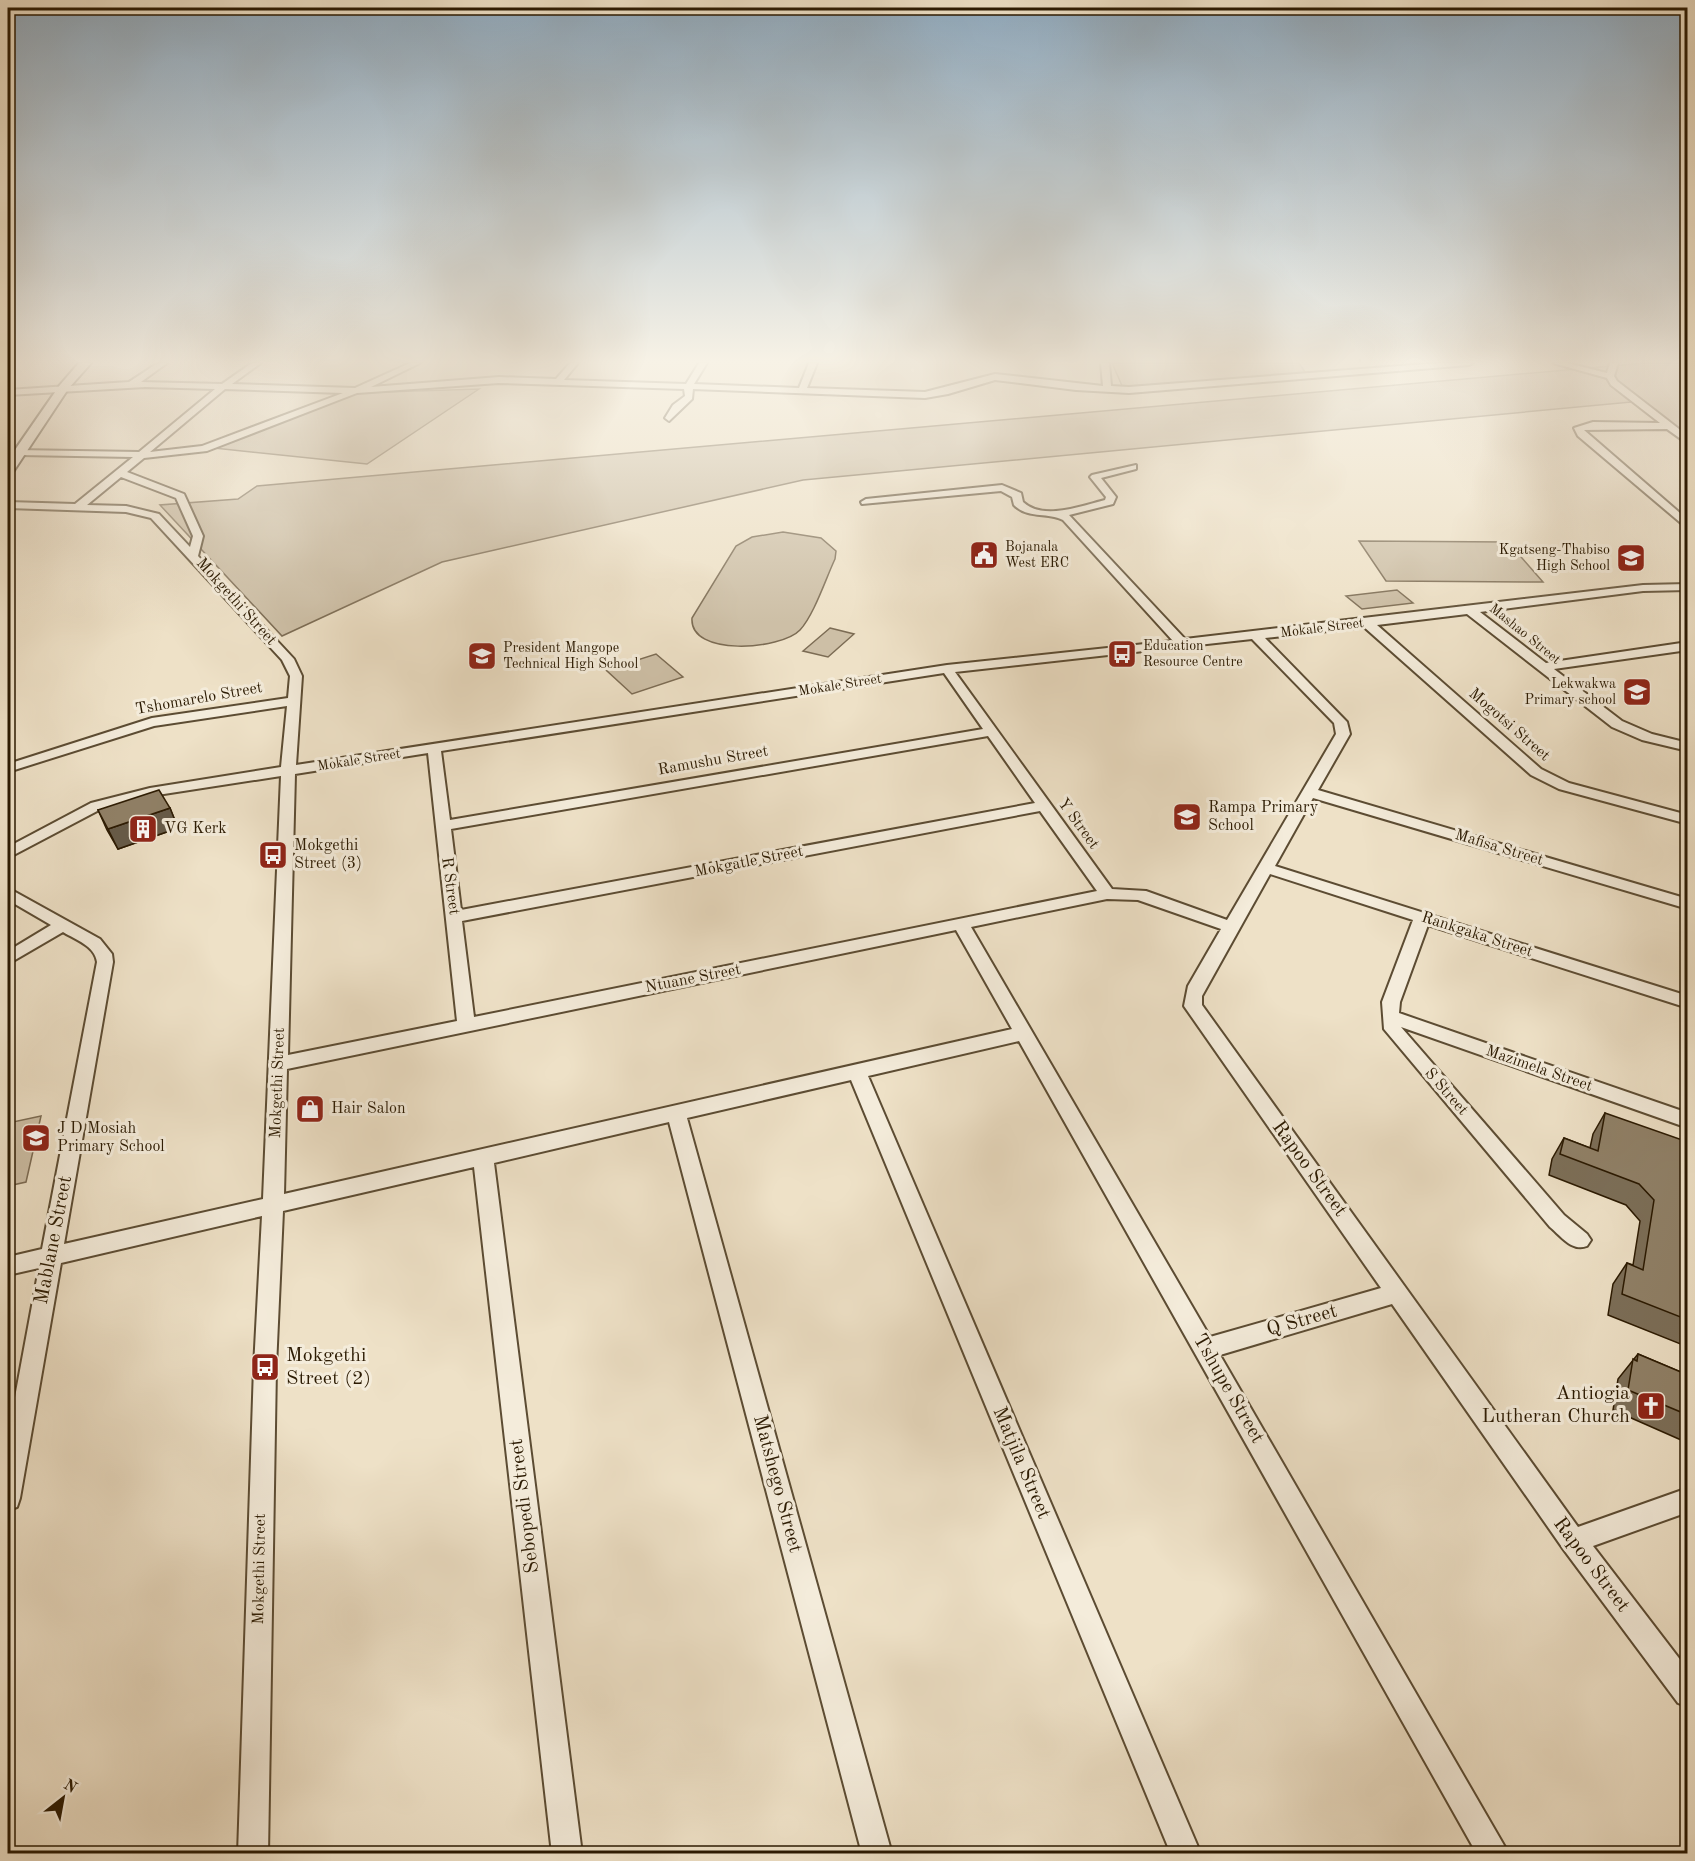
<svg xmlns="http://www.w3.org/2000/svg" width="1695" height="1861" viewBox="0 0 1695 1861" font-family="'Old Standard TT',serif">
<rect width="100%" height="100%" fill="#eee1c7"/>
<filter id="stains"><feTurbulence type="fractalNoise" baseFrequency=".00333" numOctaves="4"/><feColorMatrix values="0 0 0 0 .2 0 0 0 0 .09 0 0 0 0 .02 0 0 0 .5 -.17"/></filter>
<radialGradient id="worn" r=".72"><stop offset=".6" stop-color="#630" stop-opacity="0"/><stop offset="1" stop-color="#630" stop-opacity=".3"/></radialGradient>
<g fill="#cdbfa6" stroke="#7c6c54" stroke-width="1.5">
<polygon points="1112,363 1299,363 1307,375 1123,388"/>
<polygon points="1645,363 1687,363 1687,435 1642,401 803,480 442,562 282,636 160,505 238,499 257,486"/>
<polygon points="479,389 367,464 214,448 353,393"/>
<path d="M783,532L821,538L836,551L835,559C826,578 814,615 800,630C781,650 689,657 692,618L736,546L752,537Z"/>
<polygon points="1359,541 1508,542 1543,582 1386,581"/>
<polygon points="1397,590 1413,603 1362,609 1346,596"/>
<polygon points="830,628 854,634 828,657 803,651"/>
<polygon points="656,654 683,677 632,694 606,670"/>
<polygon points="41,1116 26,1182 8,1186 8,1123"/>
</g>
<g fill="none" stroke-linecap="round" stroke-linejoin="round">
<g stroke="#5c4c33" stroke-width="4">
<g id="street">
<path d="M158,363H167L141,382L222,384L252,363H261L232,384L355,388L410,363H420L371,387L499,377L556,379L570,363H578L564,380L686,384L699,363H707L694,384L799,388L809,363H817L807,388L925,392L995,374L1103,386L1101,363H1109L1111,386L1129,387L1439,363H1473L1469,365L1129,393L1076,390L995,380L948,394L925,398L693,389L692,399L669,421L665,418L673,405L685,396L684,389L499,383L357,393L207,451L144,458L127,472L184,494L203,536L198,556L294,659L302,676L296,765L947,665L1173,641L1063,520C1047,512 1028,519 1014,505L1012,497L1001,491L862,504L861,502L866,499L1002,485L1021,493L1023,502C1043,521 1081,506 1105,500L1106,497L1090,477L1092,475L1136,465V469L1101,478L1116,497L1113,504L1069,515L1185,639L1643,585L1688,584V590L1643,591L1480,612L1546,663L1688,642V650L1554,669L1622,721L1652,734L1688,743V751L1642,740L1612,727L1467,614L1377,625L1541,769L1569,783L1688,815V824L1559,789L1531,775L1364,627L1265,638L1347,722L1350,734L1318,790L1688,899V909L1313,798L1275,866L1688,996V1008L1428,925L1400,1002L1399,1013L1688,1113V1128L1401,1027L1564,1215L1587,1234L1591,1240L1587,1246C1572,1252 1561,1236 1550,1227L1384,1029L1382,1002L1413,920L1270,874L1202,996V1005L1578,1527L1688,1488V1512L1593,1546L1688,1670V1707L1678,1703L1564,1550L1392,1304L1220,1355L1509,1854H1477L1019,1041L868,1076L1201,1854H1171L851,1080L687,1118L892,1854H862L669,1122L494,1163L582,1854H552L474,1167L283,1211L276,1367L268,1854H238L254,1367L262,1216L61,1263L20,1498L17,1507L8,1510V1435L39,1268L8,1275V1257L42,1249L97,962C95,946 76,940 63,932L8,964V951L51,925L8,900V888L100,939L112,954L113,962L64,1244L263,1199L281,776L151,796L101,809L8,858V847L91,803L150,788L281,767L287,706L154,726L8,772V764L152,718L288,698L290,676L282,660L151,518L126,512L8,508V502L75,504L133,457L19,455L14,452L16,450L139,452L215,389L145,387L8,395V390L129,382ZM225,389L343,393L202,446L150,452ZM121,477L176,498L193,536L190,547L159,514L126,506L87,505ZM1252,639L1334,723L1336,734L1227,920L1146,891L1112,889L955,672ZM944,673L983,729L450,820L441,751ZM988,736L1035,803L461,910L451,829ZM428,753L457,1021L288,1055L295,774ZM1040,811L1097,891L474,1017L462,921ZM1107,899L1138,900L1221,929L1188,986L1184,1006L1381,1288L1210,1337L971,927ZM956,930L1012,1029L284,1194L287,1069Z"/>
<polygon points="1553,363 1567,363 1607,373 1610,363 1618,363 1614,376 1617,381 1688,436 1688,444 1667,429 1584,430 1688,520 1688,529 1578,436 1574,428 1593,422 1660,423 1611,385 1607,378"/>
</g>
</g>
<g stroke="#2b1a02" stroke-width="4">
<polygon id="secondary" points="79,363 91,363 68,389 13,472 8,473 8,460 60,385"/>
</g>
<use href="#street" fill="#f4ecdb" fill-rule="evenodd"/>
<use href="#secondary" fill="#f4ecdb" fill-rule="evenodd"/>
</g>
<g fill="#7c6f59" stroke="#2b1a02" stroke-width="1.5">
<polygon points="170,808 178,828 118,849 107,830 98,810"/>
<polygon points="1605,1113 1684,1193 1688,1194 1688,1347 1608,1315 1613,1284 1627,1263 1633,1265 1640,1221 1626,1205 1549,1175 1552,1159 1564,1138 1590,1148 1593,1134"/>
<polygon points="1638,1354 1688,1375 1688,1443 1613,1410 1618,1379"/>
</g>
<polygon fill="#655a49" stroke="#2b1a02" stroke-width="1.5" points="170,808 178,828 118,849 108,829"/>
<g fill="#908168" stroke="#2b1a02" stroke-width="1.5">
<polygon points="159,790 170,808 108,829 98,810"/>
<polygon points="1605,1113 1688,1142 1688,1168 1684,1193 1688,1194 1688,1320 1622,1294 1627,1263 1643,1270 1654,1200 1639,1184 1560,1154 1564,1138 1598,1151"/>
<polygon points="1638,1354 1688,1375 1688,1415 1628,1390 1633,1359 1637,1361"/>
</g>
<linearGradient id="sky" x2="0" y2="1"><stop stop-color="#90abc0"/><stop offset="0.58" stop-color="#f7f2e6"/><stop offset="1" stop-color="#f7f2e6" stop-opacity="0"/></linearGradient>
<rect width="1695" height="623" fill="url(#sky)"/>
<defs>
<g id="civic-square" transform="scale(1.5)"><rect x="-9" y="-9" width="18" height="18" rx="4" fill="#8f2418" stroke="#f4ecdb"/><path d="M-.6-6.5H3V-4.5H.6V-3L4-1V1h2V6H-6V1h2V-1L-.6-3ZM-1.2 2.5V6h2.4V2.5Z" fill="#fff"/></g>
<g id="school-square" transform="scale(1.5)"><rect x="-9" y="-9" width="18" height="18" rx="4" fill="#8f2418" stroke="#f4ecdb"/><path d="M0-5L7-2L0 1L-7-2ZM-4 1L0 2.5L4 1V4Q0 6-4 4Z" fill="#fff"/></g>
<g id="bus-square" transform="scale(1.5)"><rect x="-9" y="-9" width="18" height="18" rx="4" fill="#8f2418" stroke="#f4ecdb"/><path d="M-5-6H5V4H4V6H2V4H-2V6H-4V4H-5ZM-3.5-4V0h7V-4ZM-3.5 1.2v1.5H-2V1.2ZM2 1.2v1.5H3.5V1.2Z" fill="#fff"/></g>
<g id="building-square" transform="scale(1.5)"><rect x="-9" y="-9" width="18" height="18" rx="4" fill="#8f2418" stroke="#f4ecdb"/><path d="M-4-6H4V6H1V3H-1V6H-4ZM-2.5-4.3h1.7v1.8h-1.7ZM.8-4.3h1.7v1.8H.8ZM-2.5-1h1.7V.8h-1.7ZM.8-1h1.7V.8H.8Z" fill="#fff"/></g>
<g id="shop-square" transform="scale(1.5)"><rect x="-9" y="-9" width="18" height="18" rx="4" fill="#8f2418" stroke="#f4ecdb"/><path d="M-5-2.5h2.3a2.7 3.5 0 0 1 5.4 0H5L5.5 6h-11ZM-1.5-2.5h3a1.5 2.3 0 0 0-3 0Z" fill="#fff"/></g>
<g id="church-square" transform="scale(1.5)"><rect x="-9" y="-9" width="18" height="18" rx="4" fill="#8f2418" stroke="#f4ecdb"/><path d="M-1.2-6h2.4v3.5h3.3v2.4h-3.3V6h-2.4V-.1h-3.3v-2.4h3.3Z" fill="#fff"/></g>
</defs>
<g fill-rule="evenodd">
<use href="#civic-square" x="984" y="555"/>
<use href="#school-square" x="1631" y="558"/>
<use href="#bus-square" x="1122" y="654"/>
<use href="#school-square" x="482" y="656"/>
<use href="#school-square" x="1637" y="692"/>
<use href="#school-square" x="1187" y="817"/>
<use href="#building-square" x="143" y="829"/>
<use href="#bus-square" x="273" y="855"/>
<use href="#shop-square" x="310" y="1109"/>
<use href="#school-square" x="36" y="1138"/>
<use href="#bus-square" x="265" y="1367"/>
<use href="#church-square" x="1651" y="1406"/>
</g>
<g text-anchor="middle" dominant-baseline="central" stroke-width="6" stroke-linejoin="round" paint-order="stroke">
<g font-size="14" fill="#2b1a02" stroke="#f4ecdb" text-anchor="start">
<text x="1005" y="547">Bojanala<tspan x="1005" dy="16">West ERC</tspan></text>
<text x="1610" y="550" text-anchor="end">Kgatseng-Thabiso<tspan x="1610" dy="16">High School</tspan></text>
<text x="1143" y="646">Education<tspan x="1143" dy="16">Resource Centre</tspan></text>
<text x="503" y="648">President Mangope<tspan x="503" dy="16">Technical High School</tspan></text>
<text x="1616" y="684" text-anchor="end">Lekwakwa<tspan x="1616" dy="16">Primary school</tspan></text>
</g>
<g font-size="14" fill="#2b1a02" stroke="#f4ecdb">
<text transform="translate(1322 628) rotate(-7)">Mokale Street</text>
<text transform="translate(1525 634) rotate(39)">Mashao Street</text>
<text transform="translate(840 685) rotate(-9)">Mokale Street</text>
<text transform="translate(359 760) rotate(-9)">Mokale Street</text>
</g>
<g font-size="16" fill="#2b1a02" stroke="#f4ecdb">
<text transform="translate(236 602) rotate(48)">Mokgethi Street</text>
<text transform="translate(199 699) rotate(-10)">Tshomarelo Street</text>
<text transform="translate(1509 725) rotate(41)">Mogotsi Street</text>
<text transform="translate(713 761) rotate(-10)">Ramushu Street</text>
<text transform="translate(1078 824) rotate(54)">Y Street</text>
<text transform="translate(1499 848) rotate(17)">Mafisa Street</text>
<text transform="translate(749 862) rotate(-11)">Mokgatle Street</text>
<text transform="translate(450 886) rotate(82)">R Street</text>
<text transform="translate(1477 935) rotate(18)">Rankgaka Street</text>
<text transform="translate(693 979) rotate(-11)">Ntuane Street</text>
<text transform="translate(1539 1069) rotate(19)">Mazimela Street</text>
<text transform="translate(278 1083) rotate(-88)">Mokgethi Street</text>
<text transform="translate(1446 1092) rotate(49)">S Street</text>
<text transform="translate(260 1569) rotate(-89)">Mokgethi Street</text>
</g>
<g font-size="16" fill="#2b1a02" stroke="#f4ecdb" text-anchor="start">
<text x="1208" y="808">Rampa Primary<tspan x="1208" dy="18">School</tspan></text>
<text x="164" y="829">VG Kerk</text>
<text x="294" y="846">Mokgethi<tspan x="294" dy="18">Street (3)</tspan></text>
<text x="331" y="1109">Hair Salon</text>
<text x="57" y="1129">J D Mosiah<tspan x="57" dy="18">Primary School</tspan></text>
</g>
<g font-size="20" fill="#2b1a02" stroke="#f4ecdb">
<text transform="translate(1309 1169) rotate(54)">Rapoo Street</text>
<text transform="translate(54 1240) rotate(-79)">Mablane Street</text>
<text transform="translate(1302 1321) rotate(-16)">Q Street</text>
<text transform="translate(1228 1389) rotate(60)">Tshupe Street</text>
<text transform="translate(1021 1463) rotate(67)">Matjila Street</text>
<text transform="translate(777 1484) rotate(75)">Matshego Street</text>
<text transform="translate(525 1506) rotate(-97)">Sebopedi Street</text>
<text transform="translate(1591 1565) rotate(53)">Rapoo Street</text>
</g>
<g font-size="20" fill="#2b1a02" stroke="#f4ecdb" text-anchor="start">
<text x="286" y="1356">Mokgethi<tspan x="286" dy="23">Street (2)</tspan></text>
<text x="1630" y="1394" text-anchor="end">Antiogia<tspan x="1630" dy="23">Lutheran Church</tspan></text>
</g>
</g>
<rect width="1695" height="1861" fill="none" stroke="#eee1c7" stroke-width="30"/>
<rect x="9" y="9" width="1677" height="1843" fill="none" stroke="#2b1a02" stroke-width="3"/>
<rect x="15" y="15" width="1665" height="1831" fill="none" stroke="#2b1a02" stroke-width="1.5"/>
<g transform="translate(63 1798) rotate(31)" stroke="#f4ecdb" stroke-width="4.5" paint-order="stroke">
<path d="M0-4.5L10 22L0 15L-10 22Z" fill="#2b1a02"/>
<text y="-9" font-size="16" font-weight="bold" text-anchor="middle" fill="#2b1a02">N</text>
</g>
<rect width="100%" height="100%" filter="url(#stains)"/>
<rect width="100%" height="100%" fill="url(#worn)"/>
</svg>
